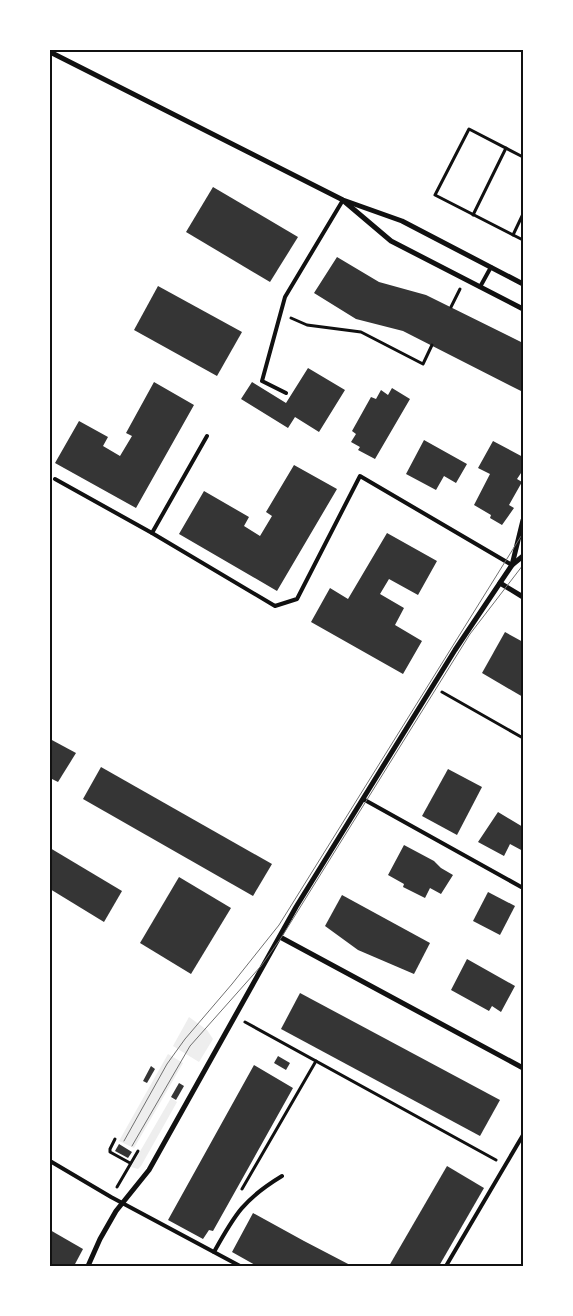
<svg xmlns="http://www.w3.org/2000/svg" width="573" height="1316" viewBox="0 0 573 1316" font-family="'Source Sans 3',sans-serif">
<rect width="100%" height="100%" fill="#fff"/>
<g fill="#eee">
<polygon points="189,1017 207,1030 213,1039 199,1062 173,1046"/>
<polygon points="168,1054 183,1063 134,1148 119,1141"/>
<polygon points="171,1098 177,1102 141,1166 138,1169 131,1167"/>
</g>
<g fill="#353535">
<polygon points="213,187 298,237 270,282 186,232"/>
<polygon points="337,257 379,282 426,295 523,343 523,392 403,331 356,319 314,293"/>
<polygon points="158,286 242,332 217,376 134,330"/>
<polygon points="308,368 345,390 319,432 295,417 288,428 241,399 252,382 286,403"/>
<polygon points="154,382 194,405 136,508 55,463 79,421 108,437 103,446 120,456 132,436 126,433"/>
<polygon points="392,388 410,399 375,459 358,450 360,447 351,442 356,434 352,431 371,397 376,399 381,390 388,395"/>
<polygon points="424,440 467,464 456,483 444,476 436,490 406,474"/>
<polygon points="493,441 523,457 523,470 517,479 522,482 509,505 514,508 502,525 490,518 491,515 474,505 490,474 478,468"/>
<polygon points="294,465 337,489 277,591 179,534 204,491 249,517 244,526 260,536 272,516 266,512"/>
<polygon points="387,533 437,561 418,595 389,579 380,594 404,608 395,625 422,641 403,674 311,622 330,588 348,599"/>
<polygon points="505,632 523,642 523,697 482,673"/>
<polygon points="50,739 76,753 58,782 50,778"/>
<polygon points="101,767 272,864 253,896 83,799"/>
<polygon points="448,769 482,787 457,835 422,816"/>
<polygon points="498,812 523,827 523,851 510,844 504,856 478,842"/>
<polygon points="404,845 434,861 441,868 453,875 441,894 430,888 425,898 403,887 404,884 388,875"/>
<polygon points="50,848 122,891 104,922 50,889"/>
<polygon points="179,877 231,908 191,974 140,943"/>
<polygon points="488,892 515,906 500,935 473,921"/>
<polygon points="342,895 430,943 414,974 358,950 325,926"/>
<polygon points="467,959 515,986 501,1012 492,1006 489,1011 451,990"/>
<polygon points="300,993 500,1100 480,1136 281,1029"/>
<polygon points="278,1056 290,1063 286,1070 274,1063"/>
<polygon points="254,1065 293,1088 213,1231 209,1230 203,1239 168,1220"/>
<polygon points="151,1066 155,1069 147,1083 143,1081"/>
<polygon points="179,1083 184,1086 176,1100 171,1097"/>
<polygon points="119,1144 132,1152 128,1158 115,1151"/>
<polygon points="447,1166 484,1188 439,1266 389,1266"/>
<polygon points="253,1213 304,1241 352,1266 257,1266 232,1252"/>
<polygon points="50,1230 83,1249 74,1266 50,1266"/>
</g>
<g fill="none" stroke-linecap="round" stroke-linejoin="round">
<g stroke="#111" stroke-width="3">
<polyline points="523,157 469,129 435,195 523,240"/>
<polyline points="473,215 506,148"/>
<polyline points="513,235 523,214"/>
<polyline points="451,307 460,289"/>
<polyline points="291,318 307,325 361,332 423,364 432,345"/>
<polyline points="442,692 523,738"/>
<polyline points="245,1022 496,1160"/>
<polyline points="115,1139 110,1149 110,1152 130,1163"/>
<polyline points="117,1187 138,1151"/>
<polyline points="242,1189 316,1061"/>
</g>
<g stroke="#111" stroke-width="4">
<polyline points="480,287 491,267"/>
<polyline points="286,393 262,381 285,297 343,200"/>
<polyline points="55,479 152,533 275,606 297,599 360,476 512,565"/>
<polyline points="152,533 207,436"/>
<polyline points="363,799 523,888"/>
<polyline points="50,1161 111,1197 240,1266"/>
<path d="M214,1252C235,1214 244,1199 282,1176"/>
<polyline points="446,1266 523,1135"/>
</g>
<g stroke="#111" stroke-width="5">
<polyline points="50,52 343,200 402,221 523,284"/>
<polyline points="345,202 391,241 523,309"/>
<polyline points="512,565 523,556"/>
<polyline points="500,583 523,597"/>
<polyline points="280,937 523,1068"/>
<polyline points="88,1266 100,1239 116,1211 149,1170 296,907 455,650 512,565 523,520"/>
</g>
<g stroke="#707070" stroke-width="1">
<polyline points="124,1141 167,1064 185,1039 232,984 279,925 523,533"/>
<polyline points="132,1146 190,1046 261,966 281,938 470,634 523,565"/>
</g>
</g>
<rect width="573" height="1316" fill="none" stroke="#ffffff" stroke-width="102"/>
<rect x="51" y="51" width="471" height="1214" fill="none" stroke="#111" stroke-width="2"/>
</svg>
